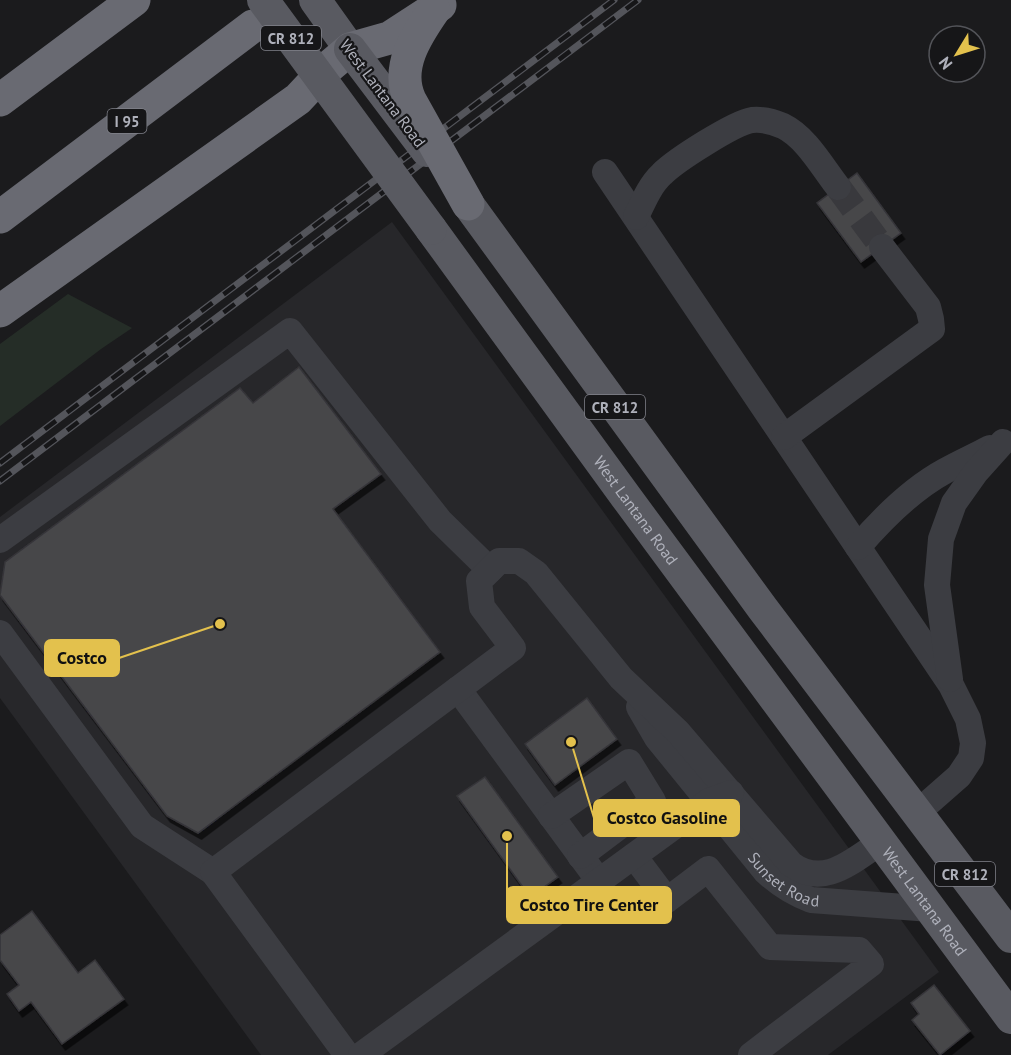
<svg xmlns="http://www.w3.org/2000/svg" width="1011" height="1055" viewBox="0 0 1011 1055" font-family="'PT Sans',sans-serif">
<defs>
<filter id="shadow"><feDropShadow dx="3.5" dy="6" stdDeviation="0" flood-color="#0009"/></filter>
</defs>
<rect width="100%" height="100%" fill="#1b1b1d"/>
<polygon fill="#27272a" points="392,222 939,972 828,1055 261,1055 0,698 0,517"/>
<polygon fill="#252d27" points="68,294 132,328 101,349 0,426 0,344"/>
<g fill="#46464a" stroke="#363539" stroke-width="1.5" filter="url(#shadow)">
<polygon points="857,173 901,233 861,262 817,203"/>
<polygon points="299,367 381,474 333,509 440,652 198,833 167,816 0,595 5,562 240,388 253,403"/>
<polygon points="587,698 617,739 555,785 525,744"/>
<polygon points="485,777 558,877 530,897 457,796"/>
<polygon points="32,911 78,973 95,960 124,999 62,1044 31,1002 19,1011 7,994 19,985 0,960 0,935"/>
<polygon points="934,985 970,1031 940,1055 912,1020 919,1014 911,1003"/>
</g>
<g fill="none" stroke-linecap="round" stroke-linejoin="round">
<polyline stroke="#39393d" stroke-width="26" stroke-dasharray="26 13" stroke-linecap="butt" points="838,187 882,247"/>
<g stroke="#3c3d42" stroke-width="26">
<polyline points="605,172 951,685 968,719 973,743 971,758 959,776 918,812"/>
<path d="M636,217C643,202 650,185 662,174C676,160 734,123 752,120C762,119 774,122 783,126C806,137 823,168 838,187"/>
<polyline points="784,437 932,329 931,319 928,307 882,247"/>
<polyline points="0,540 290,331 440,521 490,570"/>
<path d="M858,547C882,519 912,489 945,471C959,463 975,456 990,448"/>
<polyline points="0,633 142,826 213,872"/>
<polyline points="950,679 937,585 941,539 954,503 976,472 1003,442"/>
<polyline points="458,689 599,881"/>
<path id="s1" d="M639,707L657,738L766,872C780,885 793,893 811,900L931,909"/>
<polyline points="551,816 629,762 653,801 580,856"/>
<polyline points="634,856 667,900 708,869 770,947 859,950 871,964 751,1055"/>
<path d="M347,1055L213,872L513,648L482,607L479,581L499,561H519L536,573L621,678L678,732L791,864C824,889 853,860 881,842"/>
<polyline points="361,1055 709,801 731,793"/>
</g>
<g stroke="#595a61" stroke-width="32">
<polyline points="315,0 350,49"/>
<polyline points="468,204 763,609 1011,937"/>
<path id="s2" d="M431,229L626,497L1011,1018"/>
</g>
<g stroke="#696a72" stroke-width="33">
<polyline points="0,100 134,0"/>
<polyline points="0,217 253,26"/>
<polyline points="0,311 298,99 313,83 318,76 350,49 389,38 440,5"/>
</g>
<g stroke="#54555b" stroke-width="7">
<g id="rail">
<polyline points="0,463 614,0"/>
<polyline points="0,481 638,0"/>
</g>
</g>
<use href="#rail" stroke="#161618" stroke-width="4.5" stroke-dasharray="14" stroke-linecap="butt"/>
<g stroke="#595a61" stroke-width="32">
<polyline points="263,0 431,229"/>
<polyline points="350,49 427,151"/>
</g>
<path stroke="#696a72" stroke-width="33" d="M434,10C416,36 395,68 410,100L468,204"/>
</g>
<g text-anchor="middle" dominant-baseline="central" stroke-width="4.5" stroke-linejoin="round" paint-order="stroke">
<g fill="#161618" stroke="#81828a" stroke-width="1.5">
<rect x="261" y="26" width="60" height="24" rx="4.5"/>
<rect x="107.5" y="109" width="39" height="24" rx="4.5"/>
<rect x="585" y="395" width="60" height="24" rx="4.5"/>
<rect x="935" y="862" width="60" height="24" rx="4.5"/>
</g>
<g font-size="15" font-weight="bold" fill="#afb1bb">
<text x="291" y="38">CR 812</text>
<text x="127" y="121">I 95</text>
<text x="615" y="407">CR 812</text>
<text x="965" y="874">CR 812</text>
</g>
<g font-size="16" fill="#afb1bb" stroke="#161618">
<text transform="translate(383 93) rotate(53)">West Lantana Road</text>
<text stroke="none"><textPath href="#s2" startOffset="348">West Lantana Road</textPath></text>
<text stroke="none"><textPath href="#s1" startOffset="228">Sunset Road</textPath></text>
<text stroke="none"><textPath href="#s2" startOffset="834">West Lantana Road</textPath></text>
</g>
</g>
<path fill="none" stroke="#e3c14d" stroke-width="2" d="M220 624L119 658M571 742L594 818M507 836L507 905"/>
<g fill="#e3c14d" stroke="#161618" stroke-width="2">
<circle cx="220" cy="624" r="6"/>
<circle cx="571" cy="742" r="6"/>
<circle cx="507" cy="836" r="6"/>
</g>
<g fill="#e3c14d" stroke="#e3c14d" stroke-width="2">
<rect x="45" y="640" width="74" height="36" rx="6"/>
<rect x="594" y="800" width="145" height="36" rx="6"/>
<rect x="507" y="887" width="164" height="36" rx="6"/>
</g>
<g font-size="18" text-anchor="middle" font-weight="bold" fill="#111">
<text x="82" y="664">Costco</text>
<text x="667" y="824">Costco Gasoline</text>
<text x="589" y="911">Costco Tire Center</text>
</g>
<g transform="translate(957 54) rotate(232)"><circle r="28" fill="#161618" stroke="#535459" stroke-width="1.5"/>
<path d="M0-4.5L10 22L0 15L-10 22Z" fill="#e3c14d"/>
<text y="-9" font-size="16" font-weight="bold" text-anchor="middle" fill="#afb1bb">N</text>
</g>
</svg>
